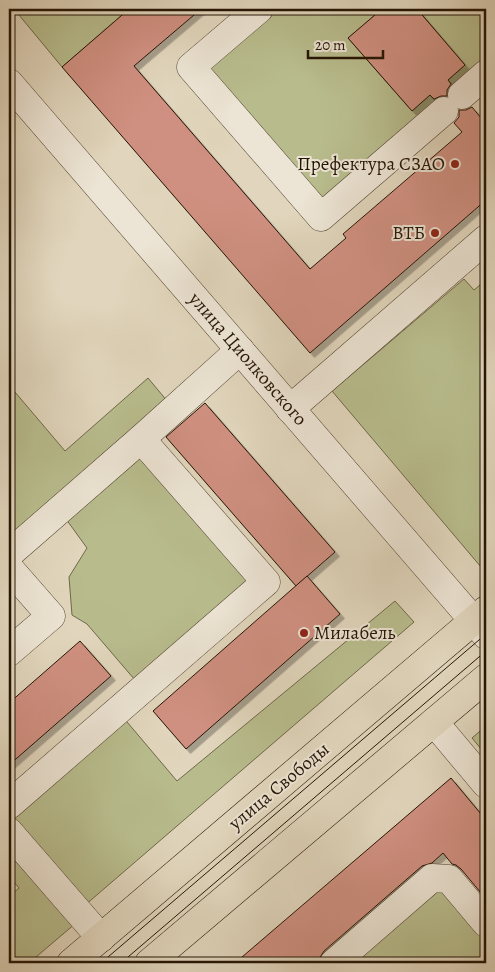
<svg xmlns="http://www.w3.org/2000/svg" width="495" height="972" viewBox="0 0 495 972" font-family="Alegreya,serif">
<defs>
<filter id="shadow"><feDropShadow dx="4.5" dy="4.5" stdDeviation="0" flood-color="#0004"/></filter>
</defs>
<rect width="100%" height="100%" fill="#e1d6bd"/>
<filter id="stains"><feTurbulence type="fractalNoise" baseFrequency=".004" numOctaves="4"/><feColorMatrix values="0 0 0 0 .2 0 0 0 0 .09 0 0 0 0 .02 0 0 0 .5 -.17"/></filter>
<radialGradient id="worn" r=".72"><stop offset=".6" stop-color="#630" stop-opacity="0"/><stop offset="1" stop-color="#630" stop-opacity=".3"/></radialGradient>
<g fill="#b8bc8d" stroke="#6e6848">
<polygon points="14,9 129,9 62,67"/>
<polygon points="269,9 382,9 348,38 412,111 430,95 440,106 321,210 199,68"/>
<polygon points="417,9 486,9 486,67 459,92 448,80 465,65"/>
<polygon points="464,279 474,290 486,280 486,562 481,567 332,391"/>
<polygon points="148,378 168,402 9,542 9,385 65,451"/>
<polygon points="143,452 251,578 135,680 87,624 72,615 69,577 87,548 66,519"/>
<polygon points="395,601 414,622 84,906 9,821 9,816 122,716 177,781"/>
<polygon points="486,726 486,755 472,738"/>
<polygon points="9,832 83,917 29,963 9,963 9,897 19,888 9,876"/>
<polygon points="434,889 447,891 486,937 486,963 349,963"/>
</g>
<g fill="#d09081" stroke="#241404" filter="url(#shadow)">
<polygon points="129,9 201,9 134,66 310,269 346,238 343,234 462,132 454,123 459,117 459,110 466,110 472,107 486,124 486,200 310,353 62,67"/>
<polygon points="382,9 417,9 465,65 448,80 451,84 447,90 447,96 441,96 434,99 430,95 412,111 348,38"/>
<polygon points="205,403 335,552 296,586 166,437"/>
<polygon points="307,576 340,614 186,749 153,711"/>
<polygon points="80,641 111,676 9,765 9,703"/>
<polygon points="451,778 486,820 486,899 461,869 456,865 452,864 443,853 432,863 422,866 324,951 319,959 315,963 235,963"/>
</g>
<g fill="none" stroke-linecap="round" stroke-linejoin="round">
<g stroke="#534432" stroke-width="29">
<g id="minor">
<polyline points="259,9 191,67 321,217 444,111"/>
<polyline points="9,83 486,635"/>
<polyline points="462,95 486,74"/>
<polyline points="290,409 486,239"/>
<polyline points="9,554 141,439 240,350"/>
<polyline points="9,568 51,616 9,652"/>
<polyline points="434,722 486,784"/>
<polyline points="9,805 266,582 141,439"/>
<polyline points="9,832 101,938"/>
<polyline points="334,963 432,878 449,879 486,923"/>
</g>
</g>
<g stroke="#241404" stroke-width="29">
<g id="major">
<polyline points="71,963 486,610"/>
<polyline points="149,963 486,678"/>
</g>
</g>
<use href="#minor" stroke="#ece4d4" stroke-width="28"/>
<use href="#major" stroke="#e1d6bd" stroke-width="28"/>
<g stroke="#241404" stroke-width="1">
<polyline points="101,963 486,634"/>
<polyline points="121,963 486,651"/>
</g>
</g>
<g fill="#8f2418" stroke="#ece4d4" stroke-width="2">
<circle cx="455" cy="164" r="5"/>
<circle cx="435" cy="233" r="5"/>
<circle cx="304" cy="633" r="5"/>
</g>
<g text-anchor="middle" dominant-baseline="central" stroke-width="4" stroke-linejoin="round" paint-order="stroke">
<g font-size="19" fill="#241404" stroke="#ece4d4" text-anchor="end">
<text x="445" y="164">Префектура СЗАО</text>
<text x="425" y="233">ВТБ</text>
<text x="314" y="633" text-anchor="start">Милабель</text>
</g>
<g font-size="19" fill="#241404" stroke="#ece4d4">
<text transform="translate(248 359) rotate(49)">улица Циолковского</text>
<text transform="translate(279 786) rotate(-40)">улица Свободы</text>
</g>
</g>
<rect width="495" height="972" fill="none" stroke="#e1d6bd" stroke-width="30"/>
<rect x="10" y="10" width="475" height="952" fill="none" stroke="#241404" stroke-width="2.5"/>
<rect x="15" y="15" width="465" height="942" fill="none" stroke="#241404"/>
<path d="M308 50v8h75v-8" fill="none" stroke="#241404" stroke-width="2.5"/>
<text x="315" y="50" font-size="15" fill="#241404" stroke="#ece4d4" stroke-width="4" paint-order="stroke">20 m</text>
<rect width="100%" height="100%" filter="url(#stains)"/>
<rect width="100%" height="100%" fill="url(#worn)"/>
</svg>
